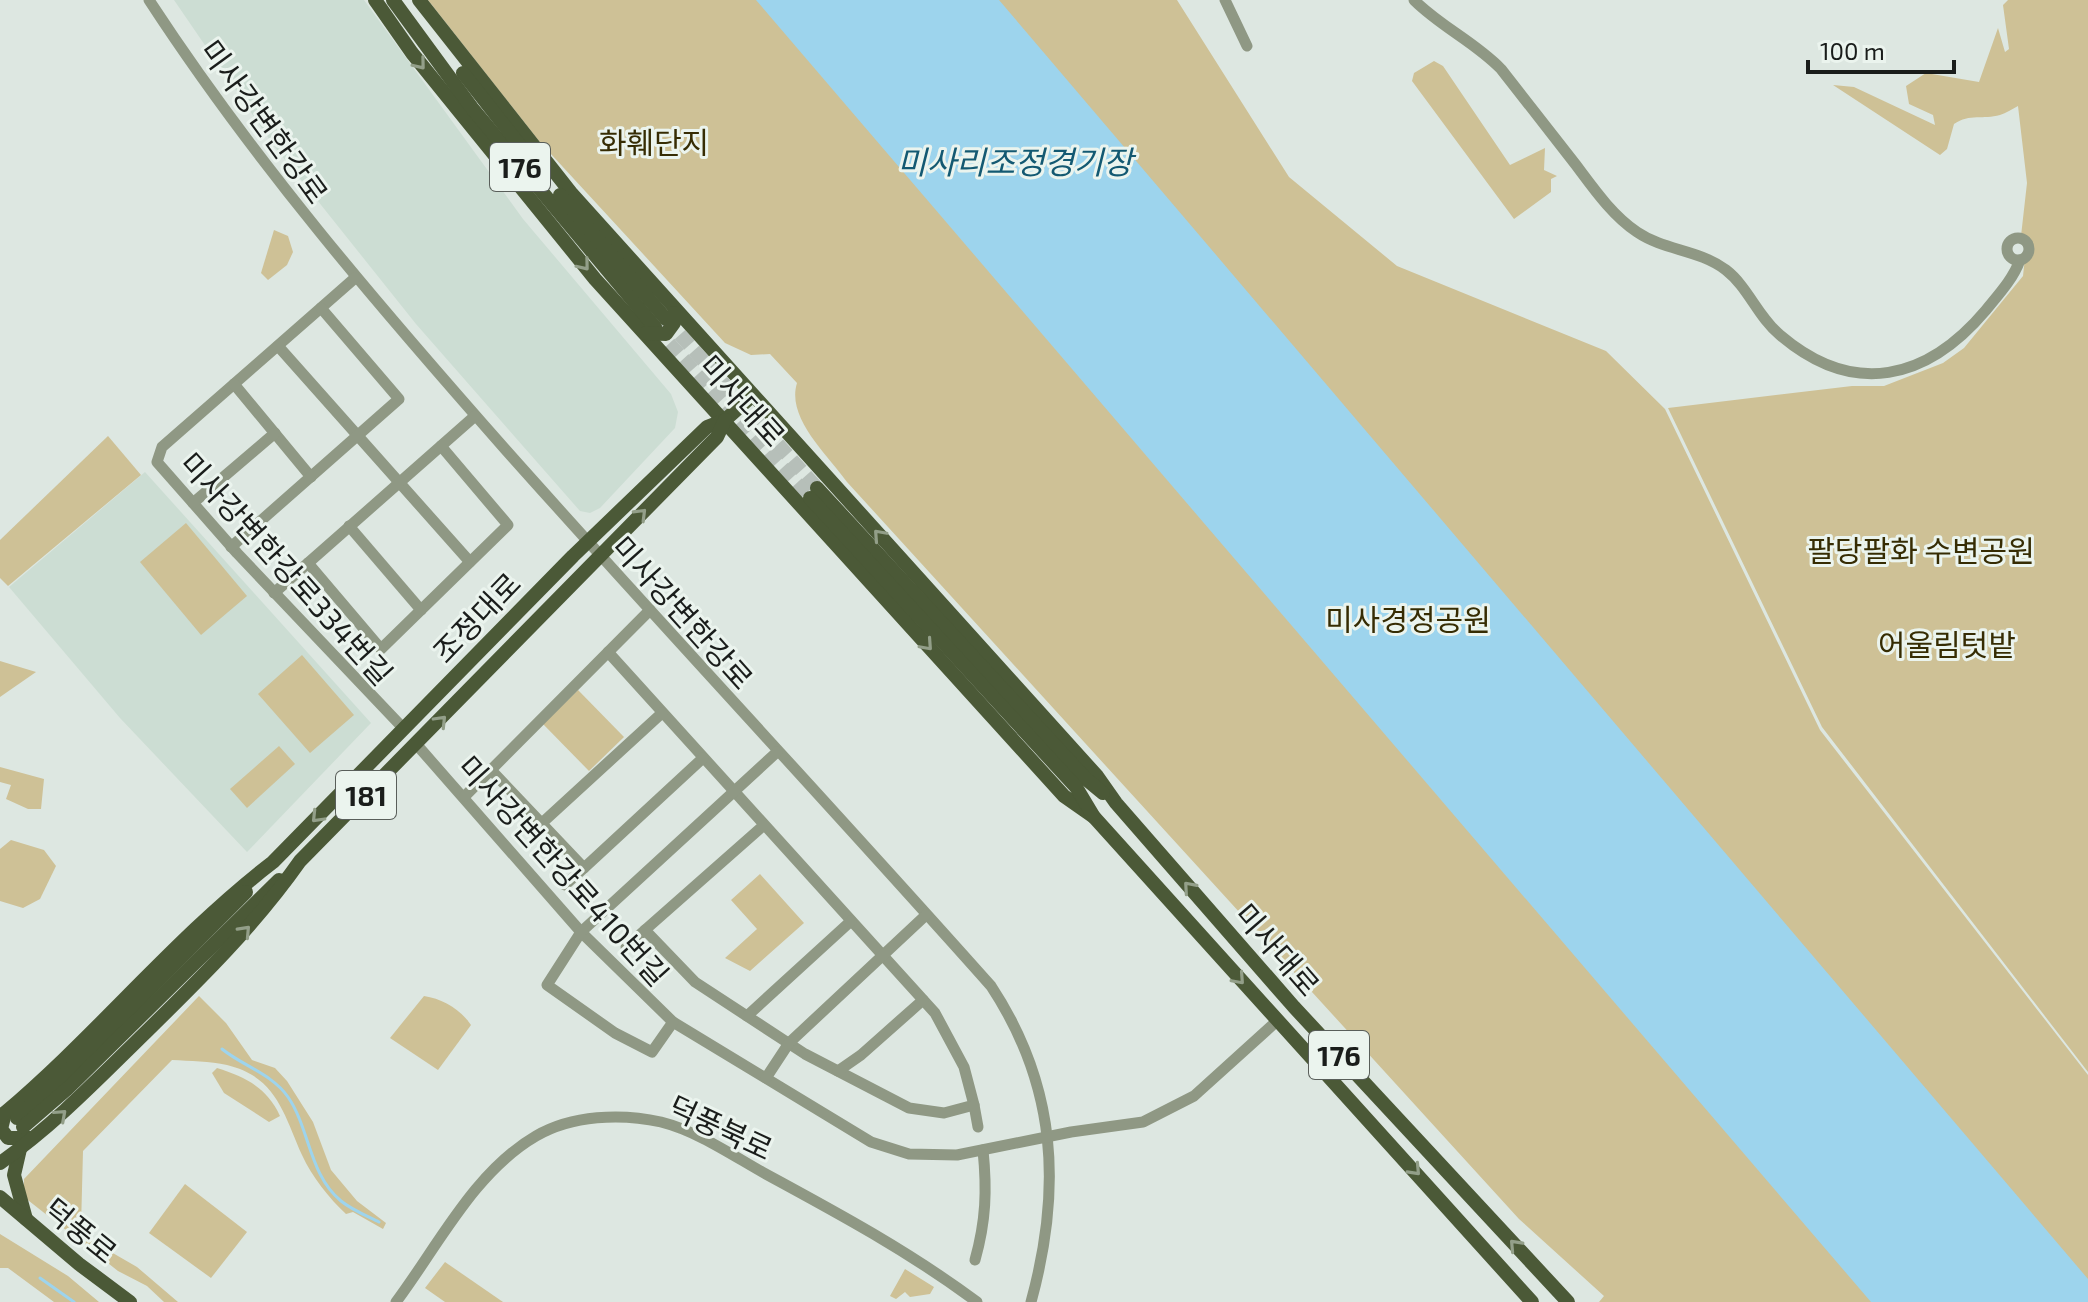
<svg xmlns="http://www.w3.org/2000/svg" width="2088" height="1302" viewBox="0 0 2088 1302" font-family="'Exo 2','Noto Sans KR',sans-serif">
<rect width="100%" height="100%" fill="#dde7e1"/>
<g fill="#ccddd3">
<polygon points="174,0 364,0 523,219 671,394 678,412 675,428 600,508 590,513 580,511 416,324 274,146"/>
<polygon points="145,472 371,723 247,852 120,718 9,587"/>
</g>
<g fill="#cec196">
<path d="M428,0H1177L1289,177L1397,266L1606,351L1665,409L1820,730L2088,1075V1302H1599L1604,1296L1519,1219L847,482C828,455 786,418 797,383L770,354L751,355L725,343L539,141Z"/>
<path d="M2008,0H2088V1072L1822,727L1668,408L1852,386H1884L1943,363L1964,348L2023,276L2027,239L2021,236L2027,183L2018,106C2012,109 2006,113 2000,115C1983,120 1970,113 1954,124L1947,149L1940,155L1833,85L1854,87L1935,125L1933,115L1909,104L1906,86L1926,73L1979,82L1998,28L2005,52L2009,49L2003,5Z"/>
<polygon points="1434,61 1443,66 1510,165 1545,148 1544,170 1557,176 1551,179 1551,192 1514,219 1412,81 1414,73"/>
<polygon points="274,230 288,236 293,252 287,265 268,280 261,273"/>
<polygon points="108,436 141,475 8,586 0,578 0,540"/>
<polygon points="186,523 247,596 201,635 140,562"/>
<polygon points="302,655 354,715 310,753 258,694"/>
<polygon points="0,661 36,672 0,697"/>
<polygon points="578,690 624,737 589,771 543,724"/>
<polygon points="279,746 295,764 247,808 230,789"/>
<polygon points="0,767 44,779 41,809 28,809 6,799 11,785 0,782"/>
<polygon points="11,840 44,850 56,866 40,899 23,908 0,901 0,849"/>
<polygon points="760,874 804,923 750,971 725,958 757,929 731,900"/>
<path d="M199,996L226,1023L252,1060L275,1068L287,1081L313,1122L331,1170L357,1201L386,1223L383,1229L353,1212L346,1214C329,1198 312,1177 302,1155C284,1115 277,1077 227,1065C210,1061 190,1061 172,1060L83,1151L81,1227L92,1241L137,1267L178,1302H164L147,1286L118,1271L24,1197V1179Z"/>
<path d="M424,996C443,999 460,1009 471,1025L438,1070L390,1038Z"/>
<path d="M217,1068C246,1077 267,1088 280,1116L269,1122L224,1093L212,1073Z"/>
<polygon points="185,1184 247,1232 211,1278 149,1233"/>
<polygon points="0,1234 68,1276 99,1302 54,1302 8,1268 0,1268"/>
<polygon points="445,1262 503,1302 445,1302 425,1288"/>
<polygon points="905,1269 934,1287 930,1294 910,1297 905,1292 896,1299 890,1296"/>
</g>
<polygon fill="#9dd4ed" points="756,0 999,0 2088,1279 2088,1302 1871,1302"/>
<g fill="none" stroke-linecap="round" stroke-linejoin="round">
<g stroke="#9dd4ed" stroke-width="3">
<path d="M222,1049C243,1066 272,1074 288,1097C310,1129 309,1175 341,1201C352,1210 367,1216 379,1222"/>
<polyline points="40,1278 74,1302"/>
</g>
<g stroke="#b6bfb9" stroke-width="14" stroke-dasharray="14 7" stroke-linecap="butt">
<polyline points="666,319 817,488"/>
<polyline points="655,328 810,498"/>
</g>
<g stroke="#8f9884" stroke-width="11">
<path d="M149,0C254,161 378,305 505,449C666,630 831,806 991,986C1057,1086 1062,1189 1031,1302"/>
<polyline points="1225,0 1247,46"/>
<path d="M1414,0C1441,27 1475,42 1501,69C1526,101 1551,133 1576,165C1594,189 1612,215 1637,232C1665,251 1698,249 1726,270C1748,287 1758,317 1780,335C1854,398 1927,380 1986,310C1999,294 2013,279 2020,260"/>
<circle cx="2018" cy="249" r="11"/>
<polyline points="355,278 162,447 157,462 237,553 404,729"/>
<polyline points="278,346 470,562"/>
<polyline points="234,384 311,477"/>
<polyline points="193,503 275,433"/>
<polyline points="349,526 421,610"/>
<polyline points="231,547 399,399 321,308"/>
<polyline points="308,563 381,649 508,525 441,446"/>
<polyline points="274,593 475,416"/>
<polyline points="608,652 935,1013 964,1067 974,1105 944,1113 909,1108 805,1054 695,982 645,930 764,825"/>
<polyline points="417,745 581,932 673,1022 871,1142 909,1154 957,1155 1071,1132 1143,1122 1194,1096 1277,1021"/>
<polyline points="492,771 584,868 703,758"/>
<polyline points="465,796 650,610"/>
<polyline points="542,823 662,713"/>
<polyline points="565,885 584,868"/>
<polyline points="626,947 645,930"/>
<polyline points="747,1016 851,921"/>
<polyline points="673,1022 652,1052 615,1033 547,985 581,932 777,752"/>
<polyline points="838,1071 861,1055 923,1000"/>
<polyline points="766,1078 789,1043 926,915"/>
<polyline points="974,1105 978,1127"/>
<path d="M975,1260C986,1221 987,1190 983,1150"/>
<path d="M396,1302C438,1246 474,1172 536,1136C572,1115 621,1113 661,1122C697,1131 732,1155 764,1173C838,1213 910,1252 977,1302"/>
</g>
<g stroke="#4b5937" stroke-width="14">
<polyline points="375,0 412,53 595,279 1064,796 1094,817"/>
<polyline points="393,0 472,108 655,327"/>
<polyline points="419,0 572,194 1097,776 1116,803 1294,1007 1568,1302"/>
<polyline points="463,73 529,157"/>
<polyline points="560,195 666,319"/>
<polyline points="646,333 666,334 674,323 674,313"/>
<polyline points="817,488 1086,779 1103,793"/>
<polyline points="810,498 1076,787 1094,817 1532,1302"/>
<polyline points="5,1113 1,1129 8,1138 31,1138"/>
<path d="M0,1117C96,1037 174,938 273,862L573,556L707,427L725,420L752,396"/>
<polyline points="17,1118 65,1074 246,892"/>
<polyline points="23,1127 67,1089 279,880"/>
<polyline points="20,1149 14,1175 26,1219"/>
<path d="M0,1163C54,1125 98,1079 145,1033C201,978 255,925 300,861L717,437L725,420"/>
<polyline points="0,1197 79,1264 130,1302"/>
</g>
</g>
<defs><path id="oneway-chevron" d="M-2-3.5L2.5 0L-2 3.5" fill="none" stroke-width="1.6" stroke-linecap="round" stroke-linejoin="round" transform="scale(2)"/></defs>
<g stroke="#939f89">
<use href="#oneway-chevron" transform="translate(420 64) rotate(51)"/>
<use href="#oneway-chevron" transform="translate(584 265) rotate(51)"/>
<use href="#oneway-chevron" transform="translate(641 514) rotate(-45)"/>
<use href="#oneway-chevron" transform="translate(879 535) rotate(-132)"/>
<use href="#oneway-chevron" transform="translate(927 645) rotate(48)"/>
<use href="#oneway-chevron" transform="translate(441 721) rotate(-46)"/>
<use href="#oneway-chevron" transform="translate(317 817) rotate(134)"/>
<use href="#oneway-chevron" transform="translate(1189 887) rotate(-131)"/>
<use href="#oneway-chevron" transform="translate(245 931) rotate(-47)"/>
<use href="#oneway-chevron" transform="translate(1239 979) rotate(48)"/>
<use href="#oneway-chevron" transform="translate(61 1115) rotate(-42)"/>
<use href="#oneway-chevron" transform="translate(1415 1170) rotate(47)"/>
<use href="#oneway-chevron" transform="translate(1515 1245) rotate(-133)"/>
</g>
<g text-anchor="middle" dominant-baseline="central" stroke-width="6" stroke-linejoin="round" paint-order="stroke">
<g fill="#ebf4ee" stroke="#595e5a" stroke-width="2">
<rect x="490" y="143" width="60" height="48" rx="6"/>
<rect x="336" y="771" width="60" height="48" rx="6"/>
<rect x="1309" y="1031" width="60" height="48" rx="6"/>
</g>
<g font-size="28" font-weight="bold" fill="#1a1d1b">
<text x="520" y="167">176</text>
<text x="366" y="795">181</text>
<text x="1339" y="1055">176</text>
</g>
<g font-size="30" fill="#1a1d1b" stroke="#ebf4ee">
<text transform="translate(265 121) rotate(54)">미사강변한강로</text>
<text transform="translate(743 400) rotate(48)">미사대로</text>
<text transform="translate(287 568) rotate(48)">미사강변한강로334번길</text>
<text transform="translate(683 612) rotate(48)">미사강변한강로</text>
<text transform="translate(476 617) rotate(-46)">조정대로</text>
<text transform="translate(564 870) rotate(48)">미사강변한강로410번길</text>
<text transform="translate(1278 949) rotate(49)">미사대로</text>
<text transform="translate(721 1127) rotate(25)">덕풍북로</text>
<text transform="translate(81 1230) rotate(39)">덕풍로</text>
</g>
<g font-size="30" fill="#362c03" stroke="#ebf4ee">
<text x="654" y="142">화훼단지</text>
<text x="1921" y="550">팔당팔화 수변공원</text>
<text x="1408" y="619">미사경정공원</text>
<text x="1947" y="644">어울림텃밭</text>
</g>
<g font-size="32" font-style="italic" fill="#135972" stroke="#ebf4ee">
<text x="1015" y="161">미사리조정경기장</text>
</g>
</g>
<path d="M1808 60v12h146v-12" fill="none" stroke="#1a1d1b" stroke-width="4"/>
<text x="1820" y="60" font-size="24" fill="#1a1d1b" stroke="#ebf4ee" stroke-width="6" paint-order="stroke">100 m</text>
</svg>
